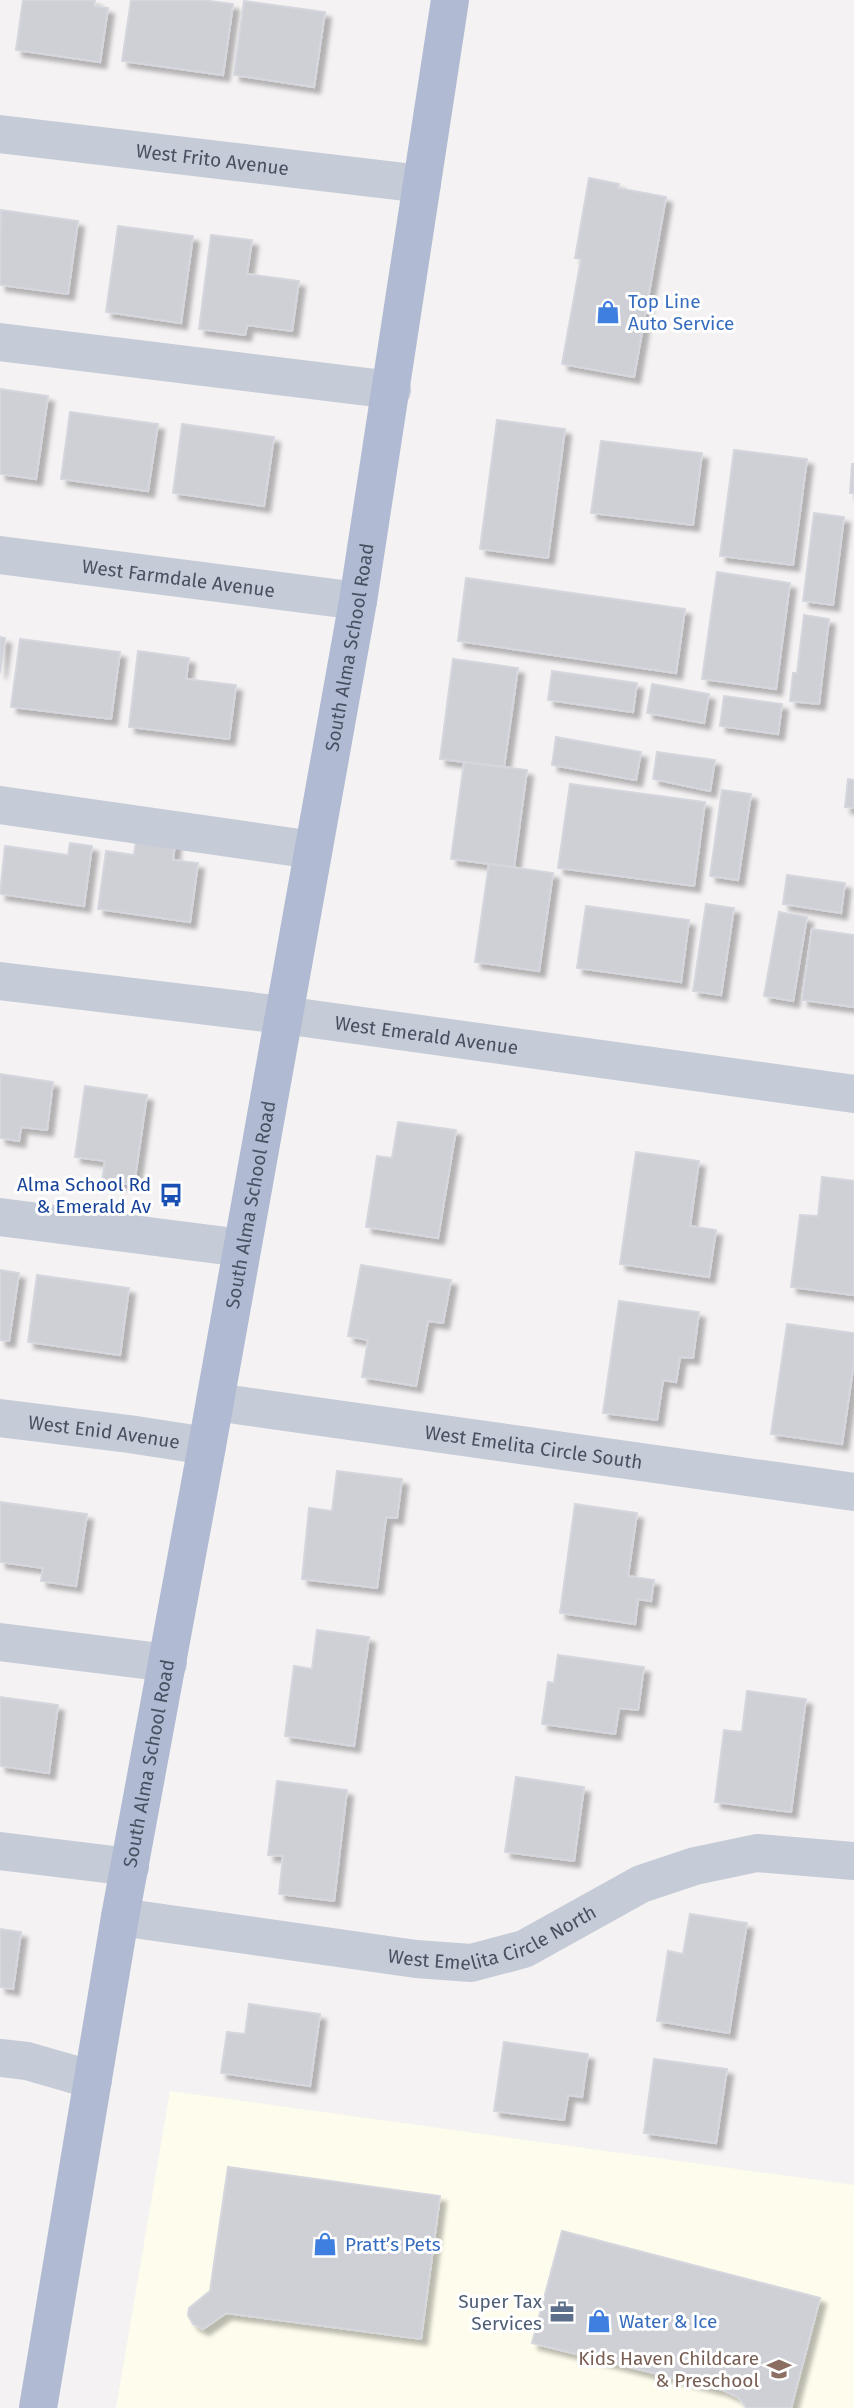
<svg xmlns="http://www.w3.org/2000/svg" width="854" height="2408" viewBox="0 0 854 2408" font-family="'Fira Sans',sans-serif">
<defs>
<filter id="shadow"><feDropShadow dx="6" dy="6" stdDeviation="2" flood-color="#0004"/></filter>
</defs>
<rect width="100%" height="100%" fill="#f4f2f2"/>
<polygon fill="#fefcec" points="170,2091 854,2185 854,2408 116,2408"/>
<g fill="#ced0d6" stroke="#d5d6de" stroke-width="2" filter="url(#shadow)">
<polygon points="23,0 95,0 94,6 108,8 100,62 16,50"/>
<polygon points="131,0 202,0 233,4 223,75 122,61"/>
<polygon points="244,1 325,12 314,87 234,75"/>
<polygon points="589,178 619,184 618,188 666,197 634,377 562,364 581,259 575,258"/>
<polygon points="1,210 78,221 68,294 0,285"/>
<polygon points="118,226 193,236 181,323 106,312"/>
<polygon points="211,235 252,240 247,274 299,281 292,331 247,325 245,335 199,329"/>
<polygon points="0,389 48,396 36,479 0,474"/>
<polygon points="70,412 158,424 148,491 61,479"/>
<polygon points="497,420 565,429 548,558 480,549"/>
<polygon points="182,424 274,437 264,506 173,493"/>
<polygon points="601,441 702,453 693,525 591,513"/>
<polygon points="734,450 807,459 793,565 720,556"/>
<polygon points="852,464 854,464 854,493 850,493"/>
<polygon points="814,513 844,517 833,605 803,601"/>
<polygon points="717,572 790,583 776,689 702,679"/>
<polygon points="466,578 685,609 676,673 458,641"/>
<polygon points="804,615 829,619 819,704 790,701 793,673 797,673"/>
<polygon points="0,637 5,638 0,673"/>
<polygon points="20,639 120,652 111,719 11,707"/>
<polygon points="138,651 189,658 186,679 236,685 229,739 129,727"/>
<polygon points="453,659 518,668 504,767 440,759"/>
<polygon points="552,671 637,683 633,712 548,700"/>
<polygon points="652,684 709,694 704,723 647,713"/>
<polygon points="724,696 782,704 778,734 720,726"/>
<polygon points="556,737 641,752 636,780 552,765"/>
<polygon points="657,752 715,760 710,791 653,779"/>
<polygon points="464,762 527,770 514,867 451,859"/>
<polygon points="848,779 854,780 854,808 845,807"/>
<polygon points="570,784 705,802 694,886 558,868"/>
<polygon points="722,790 751,794 738,880 710,876"/>
<polygon points="137,831 176,836 173,860 198,863 190,922 98,909 106,851 134,855"/>
<polygon points="70,843 92,846 84,906 0,894 5,846 68,855"/>
<polygon points="489,864 553,873 539,971 475,962"/>
<polygon points="787,875 845,883 841,913 783,904"/>
<polygon points="706,904 734,908 721,995 693,991"/>
<polygon points="586,906 689,920 681,982 577,968"/>
<polygon points="779,912 807,917 793,1001 764,996"/>
<polygon points="812,929 854,935 854,1007 802,1000"/>
<polygon points="0,1074 53,1082 47,1130 21,1127 19,1141 0,1138"/>
<polygon points="85,1086 147,1095 134,1185 102,1181 105,1161 75,1157"/>
<polygon points="398,1122 456,1130 438,1238 366,1227 377,1156 392,1158"/>
<polygon points="636,1152 699,1161 690,1226 716,1230 709,1277 620,1264"/>
<polygon points="822,1177 854,1181 854,1295 791,1287 800,1215 818,1216"/>
<polygon points="361,1265 451,1280 443,1323 428,1321 416,1386 362,1377 368,1340 348,1336"/>
<polygon points="0,1270 19,1273 9,1341 0,1340"/>
<polygon points="37,1275 129,1288 120,1355 28,1342"/>
<polygon points="619,1301 699,1312 693,1358 680,1357 676,1382 663,1380 657,1420 603,1413"/>
<polygon points="787,1324 854,1333 854,1362 842,1444 771,1434"/>
<polygon points="337,1471 402,1479 397,1518 386,1517 377,1588 302,1579 309,1508 332,1511"/>
<polygon points="0,1502 87,1514 76,1586 41,1581 43,1568 0,1562"/>
<polygon points="575,1504 637,1513 628,1576 654,1580 651,1601 638,1599 635,1624 560,1613"/>
<polygon points="317,1630 369,1637 354,1746 285,1736 294,1666 312,1669"/>
<polygon points="558,1655 644,1667 638,1710 619,1708 615,1734 542,1724 548,1682 554,1683"/>
<polygon points="747,1691 806,1699 791,1812 715,1802 724,1730 742,1732"/>
<polygon points="0,1697 58,1705 49,1773 0,1766"/>
<polygon points="516,1777 584,1787 574,1861 505,1852"/>
<polygon points="277,1781 347,1790 334,1901 279,1894 283,1856 268,1855"/>
<polygon points="690,1914 747,1923 729,2033 657,2021 668,1951 683,1954"/>
<polygon points="0,1929 21,1932 13,1989 0,1987"/>
<polygon points="249,2004 320,2014 310,2086 221,2073 227,2032 245,2034"/>
<polygon points="504,2042 588,2054 582,2097 568,2095 564,2120 494,2111"/>
<polygon points="654,2059 727,2069 716,2143 644,2133"/>
<polygon points="228,2167 440,2196 421,2339 226,2313 203,2329 193,2324 188,2315 189,2308 210,2291"/>
<polygon points="562,2231 820,2298 791,2408 747,2408 738,2397 723,2390 532,2343"/>
</g>
<g fill="none" stroke-linecap="round" stroke-linejoin="round">
<g stroke="#c5cbd7" stroke-width="38">
<path id="s1" d="M0,134L422,184"/>
<polyline points="0,342 392,390"/>
<path id="s2" d="M0,555L358,601"/>
<polyline points="0,805 313,850"/>
<path id="s3" d="M0,981L283,1015L854,1094"/>
<polyline points="0,1217 242,1248"/>
<path id="s4" d="M215,1402L854,1492"/>
<path id="s5" d="M0,1418L129,1434L207,1446"/>
<polyline points="0,1642 168,1663"/>
<polyline points="0,1851 130,1867"/>
<path id="s6" d="M120,1917L416,1959L471,1963L524,1949L641,1884L695,1866L757,1853L854,1861"/>
<polyline points="0,2058 27,2061 93,2080"/>
</g>
<path stroke="#b0bad2" stroke-width="38" id="s7" d="M38,2408L120,1917L207,1446L358,601L450,0"/>
</g>
<defs>
<g id="shop-bare" transform="scale(1.89)"><path d="M-5-2.5h2.3a2.7 3.5 0 0 1 5.4 0H5L5.5 6h-11ZM-1.5-2.5h3a1.5 2.3 0 0 0-3 0Z" fill="#3f7fe0" stroke="#fff" stroke-width="2.5" paint-order="stroke"/></g>
<g id="bus-bare" transform="scale(1.89)"><path d="M-5-6H5V4H4V6H2V4H-2V6H-4V4H-5ZM-3.5-4V0h7V-4ZM-3.5 1.2v1.5H-2V1.2ZM2 1.2v1.5H3.5V1.2Z" fill="#1a4fb4" stroke="#fff" stroke-width="2.5" paint-order="stroke"/></g>
<g id="office-bare" transform="scale(1.89)"><path d="M-6-3h4V-5.5h4V-3h4V5H-6ZM-1-4.5V-3h2v-1.5ZM-6 0V1H6V0Z" fill="#5c6f8a" stroke="#fff" stroke-width="2.5" paint-order="stroke"/></g>
<g id="school-bare" transform="scale(1.89)"><path d="M0-5L7-2L0 1L-7-2ZM-4 1L0 2.5L4 1V4Q0 6-4 4Z" fill="#8d6e63" stroke="#fff" stroke-width="2.5" paint-order="stroke"/></g>
</defs>
<g fill-rule="evenodd">
<use href="#shop-bare" x="608" y="312"/>
<use href="#bus-bare" x="171" y="1195"/>
<use href="#shop-bare" x="325" y="2244"/>
<use href="#office-bare" x="562" y="2312"/>
<use href="#shop-bare" x="599" y="2321"/>
<use href="#school-bare" x="779" y="2369"/>
</g>
<g text-anchor="middle" dominant-baseline="central" stroke-width="6" stroke-linejoin="round" paint-order="stroke">
<g font-size="19" fill="#485061" stroke="#fff">
<text stroke="none"><textPath href="#s1" startOffset="214">West Frito Avenue</textPath></text>
<text stroke="none"><textPath href="#s2" startOffset="180">West Farmdale Avenue</textPath></text>
<text stroke="none"><textPath href="#s7" startOffset="1788">South Alma School Road</textPath></text>
<text stroke="none"><textPath href="#s3" startOffset="430">West Emerald Avenue</textPath></text>
<text stroke="none"><textPath href="#s7" startOffset="1222">South Alma School Road</textPath></text>
<text stroke="none"><textPath href="#s5" startOffset="105">West Enid Avenue</textPath></text>
<text stroke="none"><textPath href="#s4" startOffset="322">West Emelita Circle South</textPath></text>
<text stroke="none"><textPath href="#s7" startOffset="654">South Alma School Road</textPath></text>
<text stroke="none"><textPath href="#s6" startOffset="380">West Emelita Circle North</textPath></text>
</g>
<g font-size="19" fill="#366cbe" stroke="#fff" text-anchor="start">
<text x="628" y="301">Top Line<tspan x="628" dy="22">Auto Service</tspan></text>
<text x="345" y="2244">Pratt’s Pets</text>
<text x="619" y="2321">Water &amp; Ice</text>
</g>
<g font-size="19" fill="#164399" stroke="#fff" text-anchor="end">
<text x="151" y="1184">Alma School Rd<tspan x="151" dy="22">&amp; Emerald Av</tspan></text>
</g>
<g font-size="19" fill="#4e5e75" stroke="#fff" text-anchor="end">
<text x="542" y="2301">Super Tax<tspan x="542" dy="22">Services</tspan></text>
</g>
<g font-size="19" fill="#785e54" stroke="#fff" text-anchor="end">
<text x="759" y="2358">Kids Haven Childcare<tspan x="759" dy="22">&amp; Preschool</tspan></text>
</g>
</g>
</svg>
